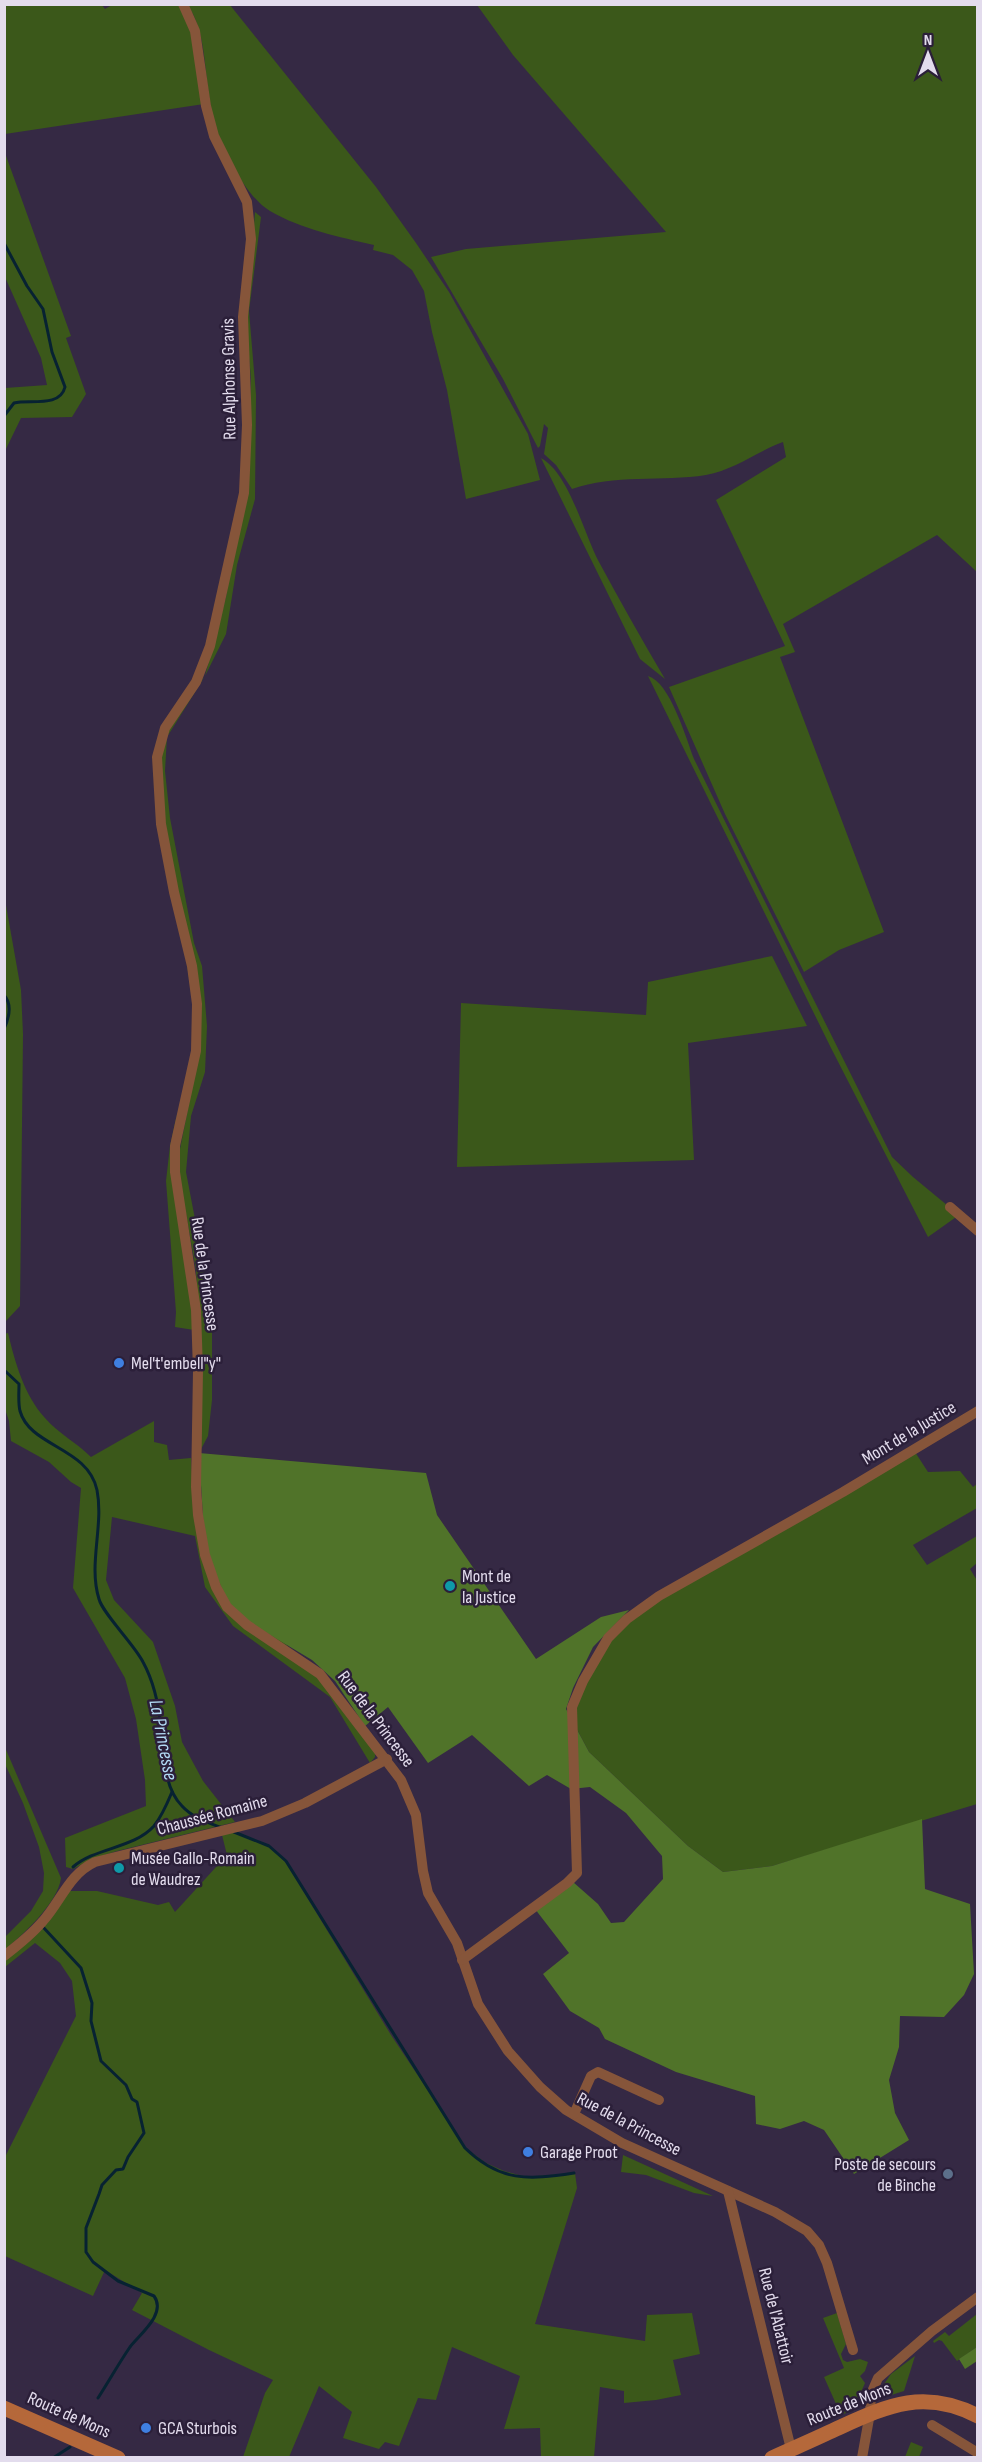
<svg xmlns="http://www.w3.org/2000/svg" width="982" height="2462" viewBox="0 0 982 2462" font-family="'Sofia Sans Condensed',sans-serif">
<rect width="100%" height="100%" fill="#352944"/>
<g fill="#3b581a">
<polygon points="101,4 105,9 112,5 180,5 189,21 204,104 5,134 4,5"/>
<path d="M188,5H230L376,187L416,243L449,292L528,434L540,480L466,499L447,390L432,332L424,291L412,270L393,255L373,250L374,245C339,237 301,229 270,211C250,200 226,158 218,137C213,122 210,103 208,88C204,58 204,31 188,5Z"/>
<path d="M477,5H977V572L937,535L783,624L795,652L780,657L884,932L839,950L804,972L725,814L669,687L785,646L716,500L786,457L783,442C758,451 734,470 706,475C662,482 614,474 572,489L556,465L544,454L548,428L544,424L540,446L538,448L503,379L431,257L466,249L666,232L513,55Z"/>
<polygon points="5,153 71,336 66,338 86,394 72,417 21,418 5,451 5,388 47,385 41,358 5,277"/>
<polygon points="255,212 261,217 249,311 256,395 255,499 237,565 226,634 205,676 167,737 165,771 170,818 194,943 202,966 207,1026 205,1072 191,1116 186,1172 212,1308 212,1400 208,1436 199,1453 199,1324 196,1270 177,1164 200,1048 166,831 159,772 162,741 176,717 205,676 226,597 250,443 251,378 246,327"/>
<path d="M541,458C569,473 584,534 599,562C620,601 642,640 665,679L640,659Z"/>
<path d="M648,676C670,682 686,738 694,759L892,1157L913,1177L959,1215L928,1237L831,1048Z"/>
<polygon points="4,894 21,990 23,1034 20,1306 5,1322"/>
<polygon points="772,956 807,1026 688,1043 694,1160 457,1167 461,1003 646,1015 648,982"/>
<polygon points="177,1114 174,1138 194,1330 175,1327 176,1312 166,1181 170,1146"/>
<path d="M8,1333C15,1362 24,1395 45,1418C58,1433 77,1443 91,1457L154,1421V1442L167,1445L169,1460L191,1458L193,1495L205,1567L324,1681L375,1748V1757L370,1763L330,1697L233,1626L205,1587L195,1536L112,1517L106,1580L114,1600L153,1642L175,1706L182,1742L203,1781L235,1822L117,1851L92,1859L73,1869L66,1867L65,1838L146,1806L145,1780L136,1719L125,1678L73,1588L81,1488L71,1482L49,1462L11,1441L9,1421L5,1409L4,1334Z"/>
<polygon points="915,1452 928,1472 960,1471 973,1487 977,1484 977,1508 913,1545 927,1565 977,1536 977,1563 970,1569 978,1582 977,1804 772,1866 723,1872 688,1846 589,1752 572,1720 592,1668 615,1633 643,1610"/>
<path d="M4,1745L61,1878C58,1903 23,1934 5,1950V1937L31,1911L43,1891L44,1873L39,1847L23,1803L5,1764Z"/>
<polygon points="235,1831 272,1848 286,1863 391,2035 467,2149 486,2163 504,2171 526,2177 575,2173 577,2188 535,2324 645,2341 647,2315 692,2313 700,2354 673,2360 681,2395 656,2400 624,2403 624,2391 600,2387 594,2457 541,2457 540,2428 504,2429 520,2376 452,2347 436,2400 418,2398 399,2446 385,2442 379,2449 343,2438 352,2412 319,2386 289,2457 243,2457 265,2393 273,2380 209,2350 132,2310 142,2293 105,2270 93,2296 5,2256 4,2159 76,2016 72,1981 60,1963 35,1943 5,1967 5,1957 68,1891 97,1891 158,1905 169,1902 175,1912 227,1855 222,1835"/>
<polygon points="623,2155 713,2196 694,2193 646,2175 621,2172"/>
<polygon points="837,2313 846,2344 841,2354 843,2360 847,2362 860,2359 868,2362 865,2371 860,2376 865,2383 853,2410 841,2415 824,2377 844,2368 823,2318"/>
<polygon points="977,2314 977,2347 957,2361 942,2341 939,2340 934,2343 933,2341 945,2332 949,2336"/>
<polygon points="915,2356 904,2391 885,2397 881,2395 880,2390 891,2374"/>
<polygon points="911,2442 923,2447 919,2457 905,2457"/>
</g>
<g fill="#507329">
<polygon points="199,1453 426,1473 437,1515 536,1659 601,1617 629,1610 593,1647 573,1688 566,1709 589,1752 688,1846 723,1872 772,1866 922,1819 925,1889 970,1904 974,1974 964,1995 944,2017 900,2016 899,2047 889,2080 895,2113 909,2140 854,2174 824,2130 804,2121 780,2129 756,2124 755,2096 676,2072 605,2039 599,2028 570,2011 543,1974 569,1953 535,1909 573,1882 598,1904 611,1923 624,1922 663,1879 662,1856 626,1813 590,1787 571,1789 547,1775 529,1786 472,1735 428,1763 388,1707 365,1726 335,1681 312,1660 245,1620 227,1600 205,1549"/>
<polygon points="977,2347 977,2361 965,2369 959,2359"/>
</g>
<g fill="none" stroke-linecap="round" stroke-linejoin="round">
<g stroke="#072232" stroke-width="3">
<path d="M4,243L27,286L43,309L52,352L65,387C60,408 29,399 14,403L4,416"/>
<path d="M4,995C13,1005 9,1018 4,1029"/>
<path d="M4,1370L19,1384C19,1393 18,1403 20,1411C30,1447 88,1447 97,1490C104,1526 88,1564 99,1599C103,1614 134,1644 143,1662C154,1682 159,1707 161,1728C164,1753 163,1787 182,1806C193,1818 207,1822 222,1828"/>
<path d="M234,1832L269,1846L286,1861L465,2148C500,2182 528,2180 574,2173"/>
<path d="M73,1867C96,1847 133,1849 154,1826C162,1816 167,1804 172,1792"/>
<path d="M43,1927L81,1968L92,2003L91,2021L101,2061L126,2085L132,2099L137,2102L144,2133L128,2157L123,2169L116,2170L102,2185L99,2194L86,2228V2252L93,2262L118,2281L154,2296C167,2314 139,2335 130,2347C119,2363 109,2381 98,2398"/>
<polyline points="53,2458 70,2447"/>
</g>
<g stroke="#86553a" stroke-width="10">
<polyline points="183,4 195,31 206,106 214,136 247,202 251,239 243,317 247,425 244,493 210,646 196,682 165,728 157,757 161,824 174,892 192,966 197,1004 196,1051 175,1146 175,1172 196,1310 198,1371 196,1487 198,1515 205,1555 216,1587 227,1607 247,1625 320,1674 401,1780 416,1815 423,1871 428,1893 457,1943 478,2004 508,2051 540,2087 566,2110 622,2143 775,2212 807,2231 819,2245 827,2263 853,2350"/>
<polyline points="950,1207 978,1231"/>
<path d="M4,1956C17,1946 32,1934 43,1921C61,1901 69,1874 95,1862L262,1821L305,1803L387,1759"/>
<polyline points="462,1960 567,1883 577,1873 572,1707 583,1681 608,1638 627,1619 659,1596 843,1492 978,1411"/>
<polyline points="574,2114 591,2076 598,2072 659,2100"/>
<polyline points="728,2191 791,2449"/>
<polyline points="932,2425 978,2453"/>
<polyline points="862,2458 870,2413 871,2394 878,2378 932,2331 978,2297"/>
</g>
<g stroke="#b5683a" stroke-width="15">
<polyline points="4,2408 118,2458"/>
<path d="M772,2458C794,2448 815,2439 836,2429C887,2406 923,2388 978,2416"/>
</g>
</g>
<g fill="#3f7fe0" stroke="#2b1f39" stroke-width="2">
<circle cx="119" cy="1363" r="6"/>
<circle cx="528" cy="2152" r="6"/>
<circle cx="146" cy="2428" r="6"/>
</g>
<g fill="#0f9aa8" stroke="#2b1f39" stroke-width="2">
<circle cx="450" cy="1586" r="6"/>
<circle cx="119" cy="1868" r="6"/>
</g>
<circle fill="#5c6f8a" stroke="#2b1f39" stroke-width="2" cx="948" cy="2174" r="6"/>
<g text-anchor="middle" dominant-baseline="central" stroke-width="5" stroke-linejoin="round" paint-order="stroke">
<g font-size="18" fill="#e3dced" stroke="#2b1f39">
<text transform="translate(229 379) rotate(-91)">Rue Alphonse Gravis</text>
<text transform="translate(205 1274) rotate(82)">Rue de la Princesse</text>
<text transform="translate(909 1433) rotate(-31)">Mont de la Justice</text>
<text transform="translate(376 1719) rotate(53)">Rue de la Princesse</text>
<text transform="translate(212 1815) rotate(-15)">Chaussée Romaine</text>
<text transform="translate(629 2124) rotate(28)">Rue de la Princesse</text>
<text transform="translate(776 2316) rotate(76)">Rue de l'Abattoir</text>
<text transform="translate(849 2404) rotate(-22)">Route de Mons</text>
<text transform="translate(69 2415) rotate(24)">Route de Mons</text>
</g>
<g font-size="18" fill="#e3dced" stroke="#2b1f39" text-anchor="start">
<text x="131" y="1363">Mel't'embell"y"</text>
<text x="462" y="1576">Mont de<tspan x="462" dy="21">la Justice</tspan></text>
<text x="131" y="1858">Musée Gallo-Romain<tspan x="131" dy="21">de Waudrez</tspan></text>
<text x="540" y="2152">Garage Proot</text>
<text x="936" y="2164" text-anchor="end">Poste de secours<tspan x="936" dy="21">de Binche</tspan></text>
<text x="158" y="2428">GCA Sturbois</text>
</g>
<g font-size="20" font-style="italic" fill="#b1d9f3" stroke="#2b1f39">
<text transform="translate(163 1740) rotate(79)">La Princesse</text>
</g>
</g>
<rect width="982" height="2462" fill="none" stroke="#e3dced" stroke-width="12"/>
<g transform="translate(928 54)" stroke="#2b1f39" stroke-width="4.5" paint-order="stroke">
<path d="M0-4.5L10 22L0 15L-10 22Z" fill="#e3dced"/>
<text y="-9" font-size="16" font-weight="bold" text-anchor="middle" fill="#e3dced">N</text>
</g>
</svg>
